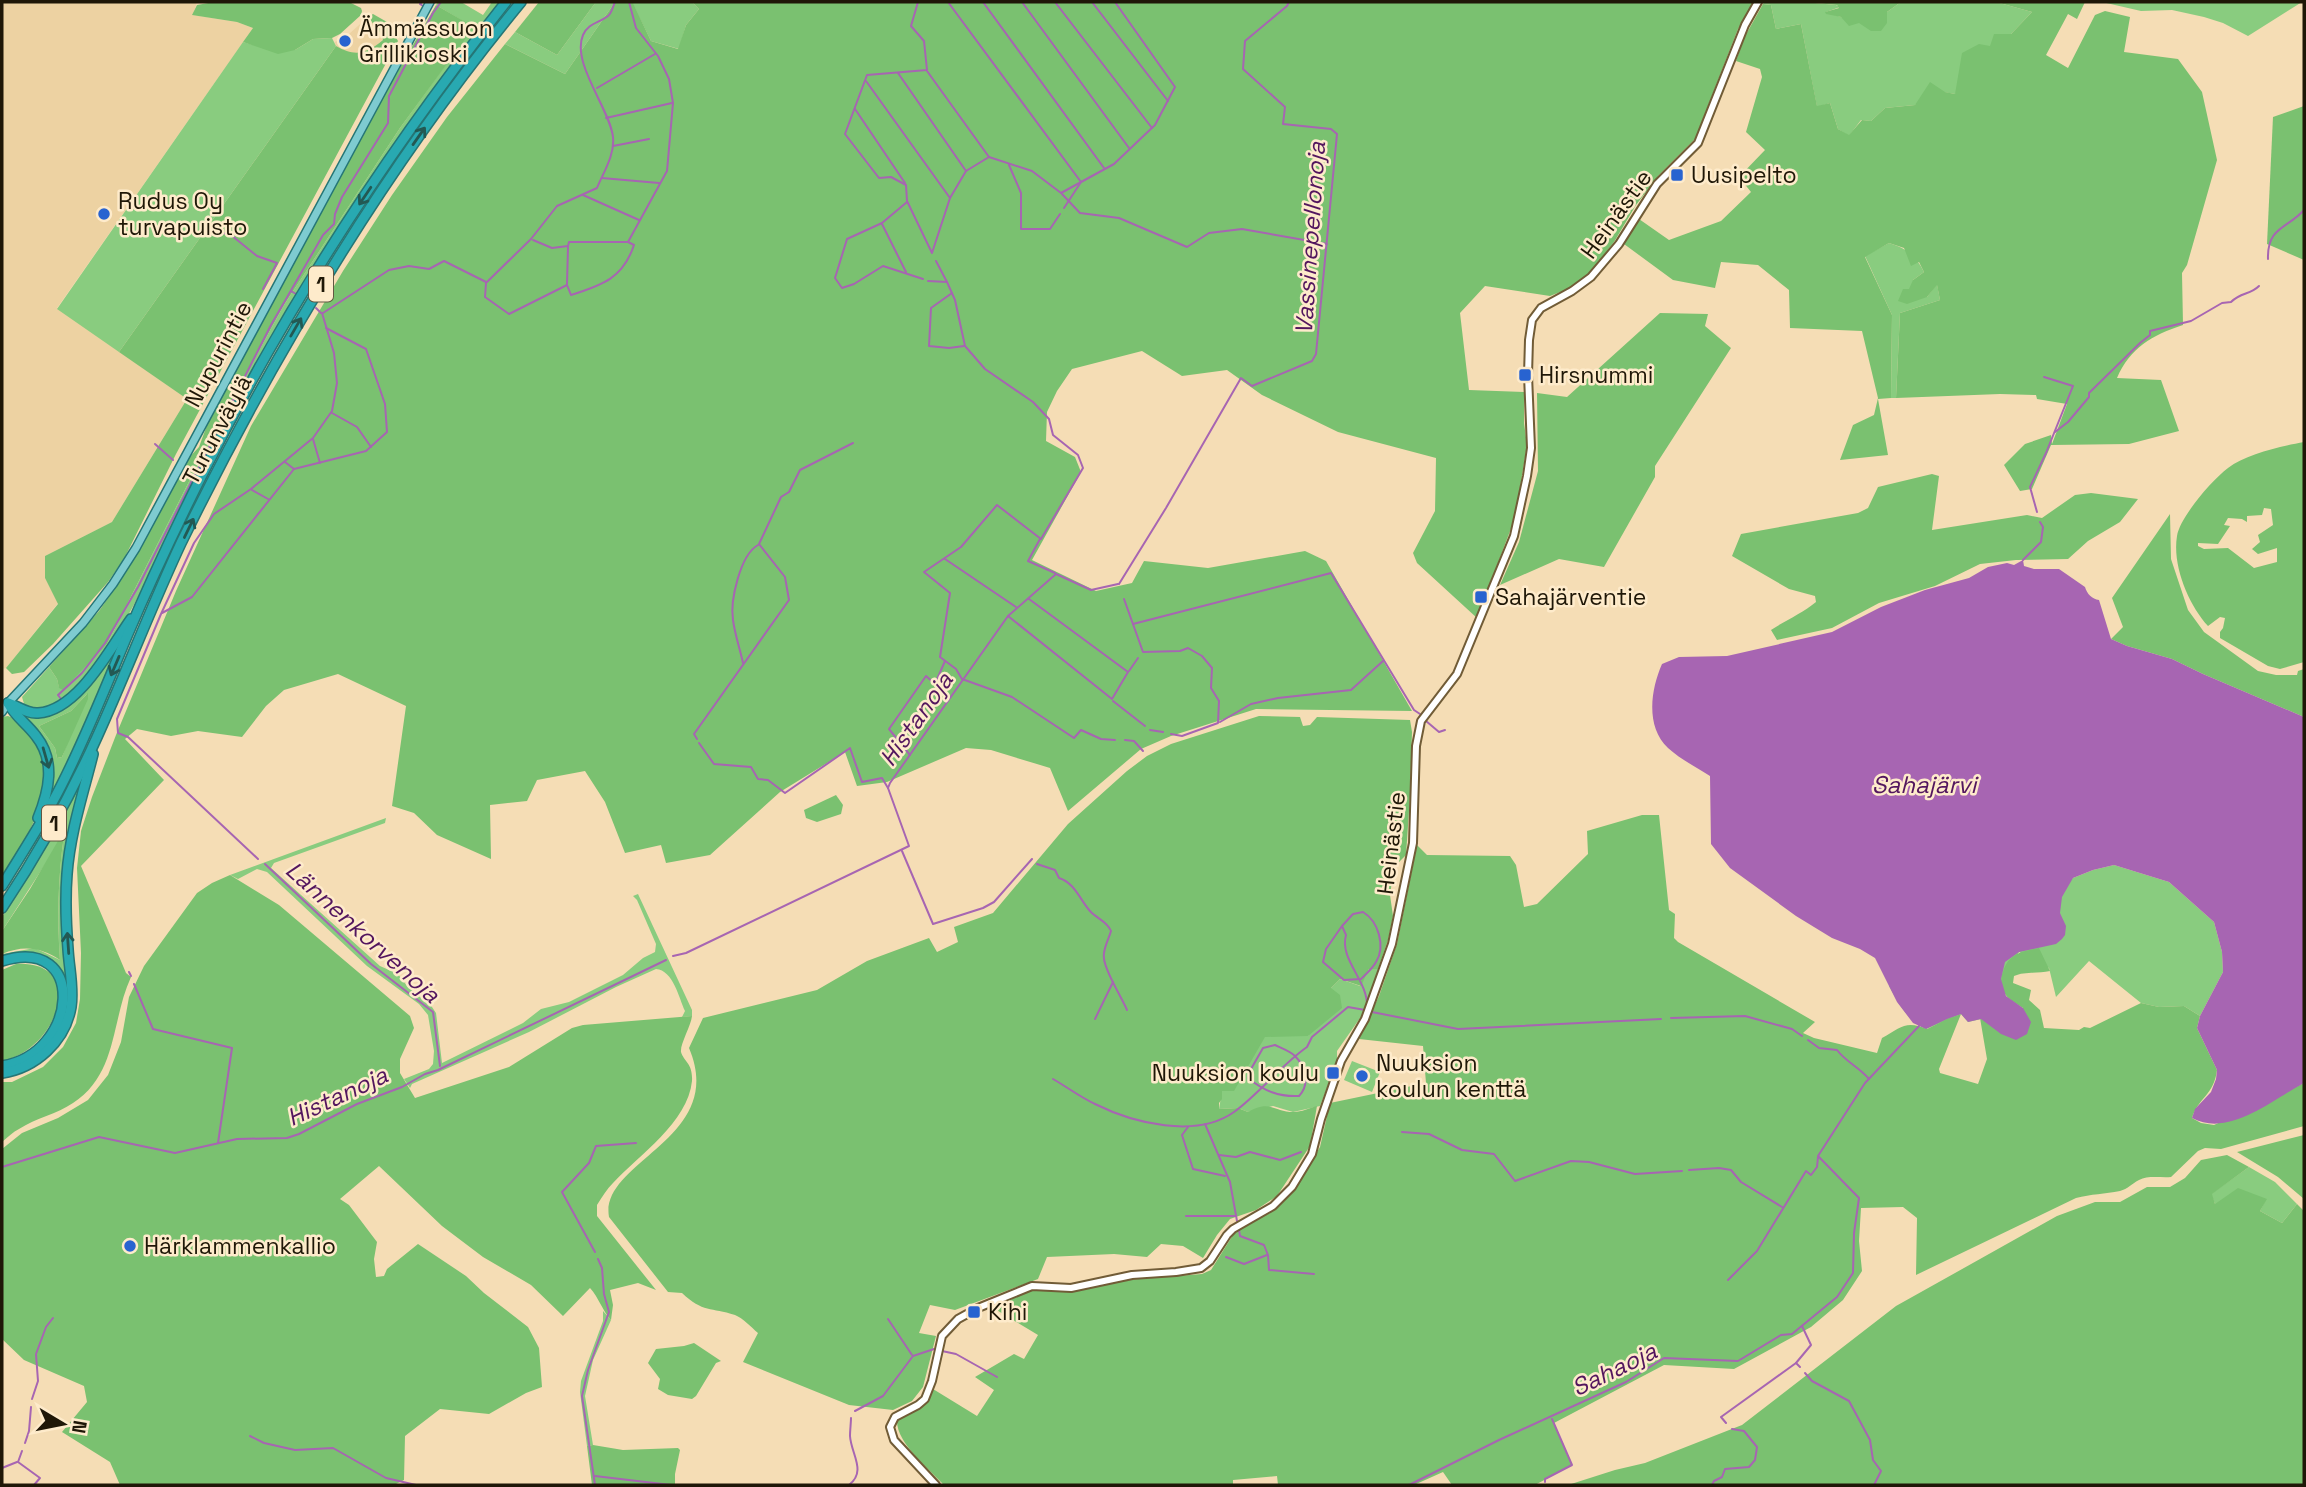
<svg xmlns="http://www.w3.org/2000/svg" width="2306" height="1487" viewBox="0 0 2306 1487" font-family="'Space Grotesk',sans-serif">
<rect width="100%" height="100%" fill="#f5ddb5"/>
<g fill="#edd2a2">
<polygon points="2,2 197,2 193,15 237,22 253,28 57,308 187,399 112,522 45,556 45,578 58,603 6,668 2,669"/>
<polygon points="368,17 381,34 383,40 371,50 360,54 348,53 336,46 335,42 349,34"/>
</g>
<g fill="#89cc7f" fill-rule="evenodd">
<path d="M438,2H461L483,15L492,2H501C430,90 365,182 307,279C289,307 271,336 255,365C233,407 209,449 188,491C155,558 129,633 76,688C62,703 46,712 25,707L22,697L49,667L57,679L59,687L107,644L208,444L284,305L400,128L473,27L436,5Z"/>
<polygon points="596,2 615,2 565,74 505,44 515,32 557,55"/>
<polygon points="632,2 692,2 699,9 686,25 679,49 651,41"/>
<polygon points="1764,2 1805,2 1836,5 1840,7 1826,12 1859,23 1887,23 1887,12 1901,2 1996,2 2032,12 2011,34 1991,46 1955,94 1943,92 1915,105 1885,108 1871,121 1861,120 1849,136 1838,129 1830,103 1817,107 1801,24 1776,29 1771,5 1763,4"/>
<polygon points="2102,2 2302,2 2248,36 2223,23 2204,17 2172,10 2141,11"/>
<polygon points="332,38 336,46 119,352 57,309 243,42 257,46 295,50 313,39"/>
<path d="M1889,243C1906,248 1916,256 1924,272L1913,280L1927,297L1937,284L1940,300L1900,313L1896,398H1891L1892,315L1865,256Z"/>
<path d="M121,639L77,743L49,799L15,709L25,714L63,706ZM87,694L62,757L57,758L55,748L39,726L71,711Z"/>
<path d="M84,775L66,864L70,998L59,1032L41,1049L67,998L63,979L49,962L2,959V954L35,948L60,960C57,917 58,877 64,835L2,931V917L57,829Z"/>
<path d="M386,818L385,823L274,863L271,868L380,966L398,974L407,986L432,1007L436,1013L442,1063L523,1023L541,1009L569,1002L623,975L643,958L655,952L656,944L637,900L633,896L638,894L692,1010V1016L682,1017L685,1011C679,998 673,970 656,969L616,987L529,1032L412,1084L410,1088L404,1079L429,1069L433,1064L434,1051L428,1015L419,1004L367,966L267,872L257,869L238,879L230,875Z"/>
<path d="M2114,865L2169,882L2214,922L2222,952L2223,972L2200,1016L2184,1006L2159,1007L2141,1003L2089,961L2056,997L2049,968L2019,952L1981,1019L1968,1022L1961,1014L1926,1029C1908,1021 1899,1004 1889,986L2073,878L2093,870Z"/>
<polygon points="1369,969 1378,969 1365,1011 1337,1051 1337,1061 1320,1106 1293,1112 1273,1106 1248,1112 1238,1108 1219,1109 1222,1091 1265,1036 1308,1036 1331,988 1340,979 1360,986"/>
<polygon points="1352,1061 1380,1072 1372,1092 1344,1080"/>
<polygon points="2249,1167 2275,1182 2297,1204 2282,1223 2260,1211 2266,1199 2215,1204 2211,1194"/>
<polygon points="603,1311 611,1320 593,1360 585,1396 593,1445 587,1446 580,1392 581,1381 603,1321"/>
</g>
<g fill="#7ac170" fill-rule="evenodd">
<polygon points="214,2 349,2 361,8 362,11 361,15 340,34 332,38 313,39 295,50 278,54 243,42 253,28 237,22 192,15 197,5"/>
<polygon points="539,2 596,2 557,55 515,32"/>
<path d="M615,2L633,3L651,41L678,49L686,25L699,9L692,2H1754L1738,29L1695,139L1659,175L1636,205L1614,242L1588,275L1573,287L1550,296L1485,286L1460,313L1469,390L1524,392V423L1527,445L1515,518L1477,618L1417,563L1413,553L1435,511L1436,458L1338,432L1262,395L1227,370L1182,376L1142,351L1072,369L1057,391L1047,412L1046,441L1075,457L1081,472L1032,560L1096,591L1132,583L1144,561L1208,568L1305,551L1326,561L1412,711L1256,709L1171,736L1141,749L1068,811L1050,768L991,750L966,748L887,782L857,786L845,752L780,792L710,855L666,863L661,845L625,853L605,802L585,771L537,780L527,801L490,805L491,859L437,835L414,813L392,806L406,706L338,674L284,690L266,706L242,737L198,731L171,736L137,729L125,739L164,780L81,866L126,973L131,977C111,1020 118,1074 73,1103C57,1114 36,1118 19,1129C13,1132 8,1137 2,1142V1082H12L43,1067L63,1047L76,1023L80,999L81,953L77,868L81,831L92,797L116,735L176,591L251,426L343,271L392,195L447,117L505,44L565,74Z"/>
<polygon points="1805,2 1901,2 1887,12 1887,23 1881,31 1871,31 1859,23 1849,26 1841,17 1826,14 1825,12 1839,8 1837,5"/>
<path d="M1996,2H2085L2077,19L2068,14L2046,55L2068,68L2095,15L2105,11L2130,17L2124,52L2178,59L2202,92L2217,160L2187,265L2182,273L2183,325C2152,335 2130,348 2117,378L2161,380L2179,431L2129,444L2051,445L2032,489L2020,491L2004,465L2025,444L2051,435L2052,444L2067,404L2037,399L2036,395L2000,394L1896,398L1900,313L1940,300L1937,285L1927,297L1907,304L1898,301L1903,289H1909L1913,280L1924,272L1919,262L1911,266L1904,248L1889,243L1865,257L1892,315L1891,398L1878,399L1888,455L1840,460L1853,425L1874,415L1878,398L1862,331L1790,328L1789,290L1758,265L1721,262L1715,288L1673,280L1624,244L1639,219L1669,240L1721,221L1751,192L1739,177L1765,150L1746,132L1762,77L1760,69L1736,61L1744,38L1763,4L1771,5L1776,29L1801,24L1817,106L1830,103L1838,129L1849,135L1862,120L1871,121L1885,108L1915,105L1930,82L1945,92L1955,94L1962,53L1979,44L1990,46L1994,34H2011L2032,12Z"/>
<polygon points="436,5 474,27 400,128 284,305 208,444 107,644 63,690 59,688 57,679 49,667 99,611 117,585 185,462 199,447 210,417 367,125"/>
<path d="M373,14L387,22L398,41L176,454L124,559L108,582L53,644L24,672L12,674L6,668L58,604L45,578V556L112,522L187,399L119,352L336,46C355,57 366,54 383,40L381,34L368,17Z"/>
<polygon points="2304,106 2304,260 2267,244 2273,117"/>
<polygon points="1660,313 1708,314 1705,326 1731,348 1655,466 1655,477 1604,567 1559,559 1500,585 1519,542 1538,471 1537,393 1567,397"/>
<path d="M2304,442V662L2280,669L2268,666L2220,638V632L2223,628L2225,618L2220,617L2208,626C2189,605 2172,566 2177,536C2180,517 2212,480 2228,468C2246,454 2282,446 2304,442ZM2264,508L2271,509L2273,525L2258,535L2260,542L2252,549L2258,554L2277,548V562L2254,568L2228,548L2204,549L2198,546V543L2218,544L2230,526L2224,525L2228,518L2242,519L2247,522V516L2262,515Z"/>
<path d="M1932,474L1939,476L1932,530L2027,515L2042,518L2075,495L2091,493L2138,499L2120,522L2088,541L2068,559L2016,560L1980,564L1935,586L1879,603L1832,628L1777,640L1771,630C1786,620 1803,613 1816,602L1815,596L1789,589L1732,556L1741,534L1858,513L1868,508L1878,487Z"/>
<polygon points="2170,514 2171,559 2188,610 2204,632 2258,671 2276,675 2297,675 2298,671 2304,669 2304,717 2203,674 2172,659 2127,646 2111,639 2123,627 2112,598"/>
<polygon points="88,693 88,699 62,757 57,758 55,748 39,726 71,711"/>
<path d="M8,716C17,719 23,726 29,733C70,774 26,839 2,878V717Z"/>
<path d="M1259,716L1300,717L1303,726L1310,725L1317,717L1410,720L1412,732L1410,796L1406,855L1394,867L1390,895L1393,916L1388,940L1378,969H1369L1361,986L1340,979L1331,988L1340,995L1342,1008L1308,1036L1265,1037L1234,1091H1222V1099L1219,1103V1109L1238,1108L1248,1112C1271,1099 1273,1112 1294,1112C1301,1112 1310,1108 1317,1106L1310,1146L1277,1196L1256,1210L1230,1219L1217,1235L1203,1258L1183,1246L1161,1244L1147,1257L1114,1254L1047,1257L1038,1279L955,1310L930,1305L919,1333L936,1336L923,1387L912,1401L893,1410L849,1405L743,1362L758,1333C751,1327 743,1318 735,1315C711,1307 703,1313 682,1293L668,1292L609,1217C599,1161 728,1139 689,1048L703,1018L817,990L867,961L929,938L937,952L958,942L954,927L993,913L1068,824L1127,771L1147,756L1171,744Z"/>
<polygon points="836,795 843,805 841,814 817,822 806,818 804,810"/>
<path d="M1642,815H1659L1669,910L1675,914L1674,938L1678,942L1815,1022L1803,1033L1814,1038L1877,1053L1882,1038C1901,1027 1906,1020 1927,1029L1947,1019L1961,1014L1939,1069L1940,1073L1978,1084L1987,1059L1980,1018L2023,1008C2017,1004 2009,1000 2005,994C2001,987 2000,979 2003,972C2008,954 2022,951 2039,948L2050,971C2038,974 2024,971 2014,976L2013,983L2031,990L2029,1000L2040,1010L2044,1028L2079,1030L2084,1027L2090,1028L2141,1003L2159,1007L2184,1006L2200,1016L2197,1028L2217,1070C2214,1095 2198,1098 2192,1118L2201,1123L2214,1125L2304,1083V1126L2221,1149L2205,1148L2198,1151L2171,1177C2161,1178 2148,1175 2139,1180C2131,1184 2128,1189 2120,1191C2105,1194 2091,1194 2076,1198L1916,1275L1917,1218L1903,1207L1861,1208L1859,1241L1862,1271L1843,1300L1811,1327L1734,1369L1664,1365L1554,1423L1572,1465L1535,1485H1452L1443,1472L1414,1485H1278L1277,1476L1233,1480V1485H944C929,1469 896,1443 897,1420C913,1413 927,1407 933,1389L977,1416L994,1390L975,1377L1014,1354L1024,1359L1038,1335L995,1309L1024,1292L1038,1288L1070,1292L1126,1280L1202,1274L1211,1270L1233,1235L1241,1228L1270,1213L1296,1188L1320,1147L1330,1103L1426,1083L1423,1046L1359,1039L1379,996L1397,944L1417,845L1427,855L1510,856L1516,865L1524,907L1537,904L1588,854L1587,831Z"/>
<path d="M62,834L64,835C58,878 57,917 60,960C41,947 23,945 2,954V931L30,889Z"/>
<path d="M230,875L279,905L410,1016L414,1028L400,1059V1073L415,1098L509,1067L572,1028L583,1025L692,1016C691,1026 680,1044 681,1052C684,1062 693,1063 692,1081C688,1122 639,1155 613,1183C607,1189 602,1197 597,1205V1216L656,1290L638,1283L610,1290L613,1305L611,1320C602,1310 599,1298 590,1288L563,1316L531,1285L483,1257L442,1226L379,1166L340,1199L349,1205L377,1242L374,1259L376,1277L384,1276L387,1269L418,1244L466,1276L484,1293L528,1327L539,1348L542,1387L526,1393L489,1414L440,1409L405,1436L404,1480L394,1485H120L110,1462L62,1432L87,1402L84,1386L24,1360L2,1339V1149L22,1133L58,1118L88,1100L108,1075L121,1042L129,997L144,966L197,893L212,883Z"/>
<path d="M16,964C89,960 58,1050 2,1061V970Z"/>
<polygon points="2304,1135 2304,1199 2278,1177 2237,1152"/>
<polygon points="2227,1155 2249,1167 2212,1194 2215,1204 2238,1188 2267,1199 2260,1211 2282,1223 2297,1204 2304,1211 2304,1485 1568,1485 1615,1470 1645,1463 1742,1425 1896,1306 2057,1216 2095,1202 2120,1202 2147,1187 2170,1187 2185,1178 2201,1160"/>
<polygon points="694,1343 721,1361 716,1363 696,1396 692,1399 668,1395 658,1389 660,1379 648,1363 656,1349 684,1346"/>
<polygon points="593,1445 623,1450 678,1448 680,1450 675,1474 675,1485 592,1485 587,1446"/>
</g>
<path fill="#a765b2" d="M2023,560L2024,566L2034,569H2059L2085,587C2087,594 2092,599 2099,600L2111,639L2127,646L2172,659L2203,674L2304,717V1083C2272,1100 2229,1138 2192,1118L2195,1109L2211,1092L2216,1079L2217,1070L2197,1028L2200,1016L2223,972L2222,952L2214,922L2169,882L2114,865L2093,870L2073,878L2062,897L2060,913L2066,926L2065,935L2062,939L2056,944L2019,952L2005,962L2001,979L2006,996L2023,1008L2031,1022L2027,1034L2016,1040L2001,1034L1981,1019L1968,1022L1961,1014L1947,1019L1926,1029L1913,1023L1897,1002L1875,958L1860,949L1832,938L1796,916L1730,868L1711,844L1710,776C1696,767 1680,759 1668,748C1645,726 1651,689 1662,664L1679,657L1727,656L1832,632L1881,607L1925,590L1969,578L1988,567L2007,563L2014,565Z"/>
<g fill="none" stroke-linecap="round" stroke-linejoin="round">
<g stroke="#a765b2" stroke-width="2">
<polyline points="422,2 420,4 423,6"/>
<polyline points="918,2 911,26 924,41 927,70 867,75 845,134 879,178 891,177 906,185 907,201 932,253 950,198 966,171 989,157 1032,171 1061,193 1114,164 1155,125 1175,87 1115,2"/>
<polyline points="948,2 1081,182 1064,208"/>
<polyline points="983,2 1104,168"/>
<polyline points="1022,2 1129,148"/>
<polyline points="1055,2 1152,128"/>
<polyline points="1092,2 1168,101"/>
<polyline points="927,71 989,157"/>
<polyline points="898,73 966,171"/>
<polyline points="866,81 950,198"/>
<polyline points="597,88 655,54"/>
<polyline points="855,109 905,183"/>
<polyline points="606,118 672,103"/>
<polyline points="613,146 649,139"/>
<polyline points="1009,165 1021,193 1021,229 1050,229 1060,214"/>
<polyline points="602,178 659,183"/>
<polyline points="1062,194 1080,213 1119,218 1187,247 1209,233 1242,229 1327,244"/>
<polyline points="583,195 639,220"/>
<polyline points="907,202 882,223 847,239 835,278 842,288 854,284 883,266 923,279"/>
<polyline points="882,224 906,272"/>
<polyline points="203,228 231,235 257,256 277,263 263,289"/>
<polyline points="533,240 552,248 568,246 569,242 627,242"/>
<path d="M2268,259C2267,227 2287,229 2304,210"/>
<polyline points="928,281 947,282 936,261"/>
<path d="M487,282L531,239L557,206L597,188C603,173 615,155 613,137C610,109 571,63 583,35C588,23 599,23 608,16C612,13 613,6 615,2"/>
<polyline points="947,282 955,300 965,346 985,369 1033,402 1049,419 1053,435 1078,455 1083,468 1041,539 997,505 961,547 924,572 950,593 940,657 956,669 962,679 1012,697 1074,738 1081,730 1101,739 1115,740"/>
<path d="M486,283L485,297L509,314L567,285L571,295C603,285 623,278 634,245L628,242L667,171L673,103L669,79L658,56L636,28L629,2"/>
<polyline points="567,284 568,247"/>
<polyline points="291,291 296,294"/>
<polyline points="952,293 931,308 929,346 949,348 964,346"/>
<polyline points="316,308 321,313"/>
<polyline points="323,313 389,270 409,266 429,269 444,261 486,282"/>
<polyline points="332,413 357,427 371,447"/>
<path d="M2055,432L2068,422L2089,397V393L2140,343L2150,335V331L2191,321L2222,303L2231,302C2241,292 2250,295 2259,286"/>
<polyline points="313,439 320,463"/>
<polyline points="155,444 173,460"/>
<polyline points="285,462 294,469"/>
<polyline points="252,490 268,499"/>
<polyline points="2037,512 2030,487 2046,453 2073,386 2044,377"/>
<polyline points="1040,539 1028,561 1055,573"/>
<polyline points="945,559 1016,607"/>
<polyline points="2023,560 2041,542 2043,527 2040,522"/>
<polyline points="1119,584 1166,508 1241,378 1252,386 1312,361 1316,354 1337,134 1331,129 1283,124 1285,107 1243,69 1245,41 1287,6 1289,2"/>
<polyline points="1124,599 1143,652 1180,651 1188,648 1202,656 1212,668 1211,688 1219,701 1218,723 1182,736 1171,734"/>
<polyline points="162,613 192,597 294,469 366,451 387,432 385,404 366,349 326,328"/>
<polyline points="1008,616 1112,699 1128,672 1029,599"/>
<polyline points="1133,624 1331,573 1414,710 1420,714"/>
<path d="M743,663C740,649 735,635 733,620C730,601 740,555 758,545"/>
<polyline points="1129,671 1138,658"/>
<polyline points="61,699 58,695 82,673 105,643 138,587 271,325 323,235 334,224 335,214 342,197 388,123 389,96 433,13 441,2"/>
<polyline points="1113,701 1145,726"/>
<polyline points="1426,721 1439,732 1445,730"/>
<polyline points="1220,722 1251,704 1278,698 1351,690 1383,661"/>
<polyline points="1150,730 1163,732"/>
<polyline points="697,739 694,734 789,600 785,577 759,544 781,497 789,492 800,470 853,443"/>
<polyline points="1125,740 1134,741 1143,751"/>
<polyline points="910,755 889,729 926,676 935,684 945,661"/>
<polyline points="888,788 890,783 1008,616 1056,574 1091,590 1118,584"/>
<polyline points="902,851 933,924 983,908 994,902 1032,859"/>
<polyline points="258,859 128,737 118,733 117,719 161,614 194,543 214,514 251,489 313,438 332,411 337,383 334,353 322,313"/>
<polyline points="265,864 371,964 433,1012 440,1066"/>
<path d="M1037,864L1055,870L1059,878C1075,883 1080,900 1090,911C1097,919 1107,921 1111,931C1109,938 1105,945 1104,953C1101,965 1121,996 1127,1010"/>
<path d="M1342,926L1326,949L1323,962L1344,980L1361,979C1366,974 1373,968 1376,962C1386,946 1378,921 1363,912L1353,914L1342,926L1346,935C1339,959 1368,981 1367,1006"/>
<polyline points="673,956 686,953 909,846 888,788 882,778 862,782 850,748 785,793 768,780 758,779 751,767 714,764 699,743"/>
<polyline points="129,972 131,976"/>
<polyline points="134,984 153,1029 232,1048 218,1143"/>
<polyline points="1372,1012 1458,1029 1661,1019"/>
<polyline points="1671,1018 1745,1016 1792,1029 1802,1036"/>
<polyline points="1095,1019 1113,982"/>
<path d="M1808,1040L1819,1048L1837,1050C1846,1062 1859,1067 1869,1079"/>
<path d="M1275,1045C1281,1048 1290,1051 1295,1056C1306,1067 1310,1085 1299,1096C1279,1097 1264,1091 1248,1078L1251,1069L1263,1048Z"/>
<path d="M1053,1079C1067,1087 1080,1097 1095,1104C1133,1123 1196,1139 1234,1112C1260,1093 1280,1066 1307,1047L1312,1037L1348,1007L1365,1010"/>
<polyline points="1205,1124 1230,1182 1237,1221"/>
<polyline points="1188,1127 1182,1135 1193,1169 1225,1176"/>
<polyline points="1402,1132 1429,1134 1462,1150 1494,1154 1515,1181 1571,1161 1589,1162 1635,1174 1682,1171"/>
<polyline points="1219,1155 1236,1157 1250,1152 1280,1160 1301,1152"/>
<polyline points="2,1167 99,1137 175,1153 237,1139 287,1138 299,1134 357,1104 402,1087 425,1074 438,1070 666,960"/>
<polyline points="1689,1170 1719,1168 1731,1170 1741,1182 1782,1207"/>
<polyline points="1186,1216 1235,1216"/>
<polyline points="1239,1230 1240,1236 1264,1245 1268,1255 1269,1270 1314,1274"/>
<polyline points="595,1252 562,1192 589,1163 596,1146 636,1143"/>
<polyline points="1226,1257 1244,1264 1267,1255"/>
<polyline points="1728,1280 1757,1251 1806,1171 1811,1175 1817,1167 1818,1157"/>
<polyline points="888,1319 912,1355"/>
<polyline points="942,1351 956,1354 997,1377"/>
<polyline points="1800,1367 1796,1363 1811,1345 1802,1326"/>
<polyline points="1805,1373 1812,1381 1849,1401 1870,1440 1873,1460 1881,1471 1874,1485"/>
<polyline points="32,1399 38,1381 36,1354 46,1327 53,1318"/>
<polyline points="855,1411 883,1396 913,1356 934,1349"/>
<polyline points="1726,1423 1721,1417 1796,1363"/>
<polyline points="250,1436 264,1443 295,1450 333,1448 386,1478 416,1485"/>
<polyline points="25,1443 29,1431 31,1407"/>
<polyline points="22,1451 18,1462 40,1478 34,1485"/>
<polyline points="2,1468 17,1462"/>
<polyline points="595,1476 671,1485"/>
<polyline points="1545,1482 1545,1479 1572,1465 1552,1419"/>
<polyline points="595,1485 582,1396 588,1370 609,1312 604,1294 602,1268 598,1259"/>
<path d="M849,1485C867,1471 851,1454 850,1436C850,1430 851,1423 851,1418"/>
<polyline points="1409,1485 1499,1440 1626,1382 1664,1358 1738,1361 1781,1335 1792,1334 1837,1297 1853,1273 1854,1233 1859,1198 1818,1156 1865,1083 1919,1026"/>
<polyline points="1712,1485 1714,1481 1722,1477 1725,1469 1749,1467 1755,1460 1757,1447 1744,1431 1732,1429"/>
</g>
<g stroke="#715c37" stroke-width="10">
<polyline id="minor" points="936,1485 894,1440 890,1427 895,1417 918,1405 925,1399 932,1381 942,1336 958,1319 978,1308 1032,1286 1071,1288 1132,1275 1176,1272 1201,1268 1210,1261 1227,1235 1233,1229 1273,1206 1292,1187 1312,1154 1321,1119 1341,1061 1365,1019 1392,944 1413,843 1416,746 1421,721 1457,674 1514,536 1527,476 1531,448 1528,375 1529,340 1532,320 1541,308 1572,291 1591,277 1619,244 1657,184 1698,143 1745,25 1758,2"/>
</g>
<g stroke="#257676" stroke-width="10">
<polyline id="major" points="2,712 8,703 83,623 113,584 136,548 430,2"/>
</g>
<g stroke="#257676" stroke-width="12">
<g id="highway">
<path d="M8,703C18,706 27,714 38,713C78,711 111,647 131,619"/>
<path d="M8,703C15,716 27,724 36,736C56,761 49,791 38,818"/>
<path d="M2,886C22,853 44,820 61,786C86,737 106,686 127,636C150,582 175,529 201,477C285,309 389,149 506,2"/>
<path d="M2,908C38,854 70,797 97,737C126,673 151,607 181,543C275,351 385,167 521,2"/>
<path d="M2,961C88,934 79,1054 2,1066"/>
<path d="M2,1073C35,1068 65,1042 71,1007C74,988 69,968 68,949C66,924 65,899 67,874C70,833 83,794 93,754"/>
</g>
</g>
<use href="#minor" stroke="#fff" stroke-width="6"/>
<use href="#major" stroke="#7ecbd0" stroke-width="7"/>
<use href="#highway" stroke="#28a9b1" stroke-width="9"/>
</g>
<defs><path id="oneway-shaft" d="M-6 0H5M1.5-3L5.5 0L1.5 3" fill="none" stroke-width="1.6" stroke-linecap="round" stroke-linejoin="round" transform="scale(1.75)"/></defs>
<g stroke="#235953">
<use href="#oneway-shaft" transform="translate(419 136) rotate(-55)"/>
<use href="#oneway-shaft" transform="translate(365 196) rotate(124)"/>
<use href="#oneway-shaft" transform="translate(296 327) rotate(-60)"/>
<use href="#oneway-shaft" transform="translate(189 528) rotate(-64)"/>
<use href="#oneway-shaft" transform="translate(115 666) rotate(113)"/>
<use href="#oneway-shaft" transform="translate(46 758) rotate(74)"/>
<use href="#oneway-shaft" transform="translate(68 943) rotate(-94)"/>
</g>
<g fill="#2863d0" stroke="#feebcb" stroke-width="2.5">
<circle cx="345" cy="41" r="7"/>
<rect x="1670" y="168" width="14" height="14" rx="3.5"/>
<circle cx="104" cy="214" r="7"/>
<rect x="1518" y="368" width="14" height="14" rx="3.5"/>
<rect x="1474" y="590" width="14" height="14" rx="3.5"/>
<rect x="1326" y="1066" width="14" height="14" rx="3.5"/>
<circle cx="1362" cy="1076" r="7"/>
<circle cx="130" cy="1246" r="7"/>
<rect x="967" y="1305" width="14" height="14" rx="3.5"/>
</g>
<g text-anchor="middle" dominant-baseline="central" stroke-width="5" stroke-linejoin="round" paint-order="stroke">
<g fill="#feebcb" stroke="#625742" stroke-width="2">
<rect x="309" y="266.5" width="24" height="35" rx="5"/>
<rect x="42" y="805.5" width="24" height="35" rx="5"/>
</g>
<g font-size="21" font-weight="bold" fill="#1f1707">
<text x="321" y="284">1</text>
<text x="54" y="823">1</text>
</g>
<g font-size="23" fill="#1f1707" stroke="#feebcb" text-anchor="start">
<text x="359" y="28">Ämmässuon<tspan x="359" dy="26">Grillikioski</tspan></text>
<text x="1691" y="175">Uusipelto</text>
<text x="118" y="201">Rudus Oy<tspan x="118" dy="26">turvapuisto</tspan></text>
<text x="1539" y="375">Hirsnummi</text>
<text x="1495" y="597">Sahajärventie</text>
<text x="1376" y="1063">Nuuksion<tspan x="1376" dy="26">koulun kenttä</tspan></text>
<text x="1319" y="1073" text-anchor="end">Nuuksion koulu</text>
<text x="144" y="1246">Härklammenkallio</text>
<text x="988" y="1312">Kihi</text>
</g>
<g font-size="23" fill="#1f1707" stroke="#feebcb">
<text transform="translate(1616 214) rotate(-54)">Heinästie</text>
<text transform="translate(218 354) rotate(-62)">Nupurintie</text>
<text transform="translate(217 430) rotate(-62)">Turunväylä</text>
<text transform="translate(1391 843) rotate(-83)">Heinästie</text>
</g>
<g font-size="24" font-style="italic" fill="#53165e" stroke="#feebcb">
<text transform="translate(1310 238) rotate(-86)">Vassinepellonoja</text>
<text transform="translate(916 719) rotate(-55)">Histanoja</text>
<text x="1924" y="784">Sahajärvi</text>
<text transform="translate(363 932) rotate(42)">Lännenkorvenoja</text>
<text transform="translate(337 1096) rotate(-25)">Histanoja</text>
<text transform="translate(1614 1369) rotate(-26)">Sahaoja</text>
</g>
</g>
<rect width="2306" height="1487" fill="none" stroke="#1f1707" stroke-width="7"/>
<g transform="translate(63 1424) rotate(100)" stroke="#feebcb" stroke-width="5" paint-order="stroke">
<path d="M0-5L12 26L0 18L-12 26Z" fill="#1f1707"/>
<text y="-10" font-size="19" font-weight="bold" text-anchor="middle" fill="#1f1707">N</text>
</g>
</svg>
